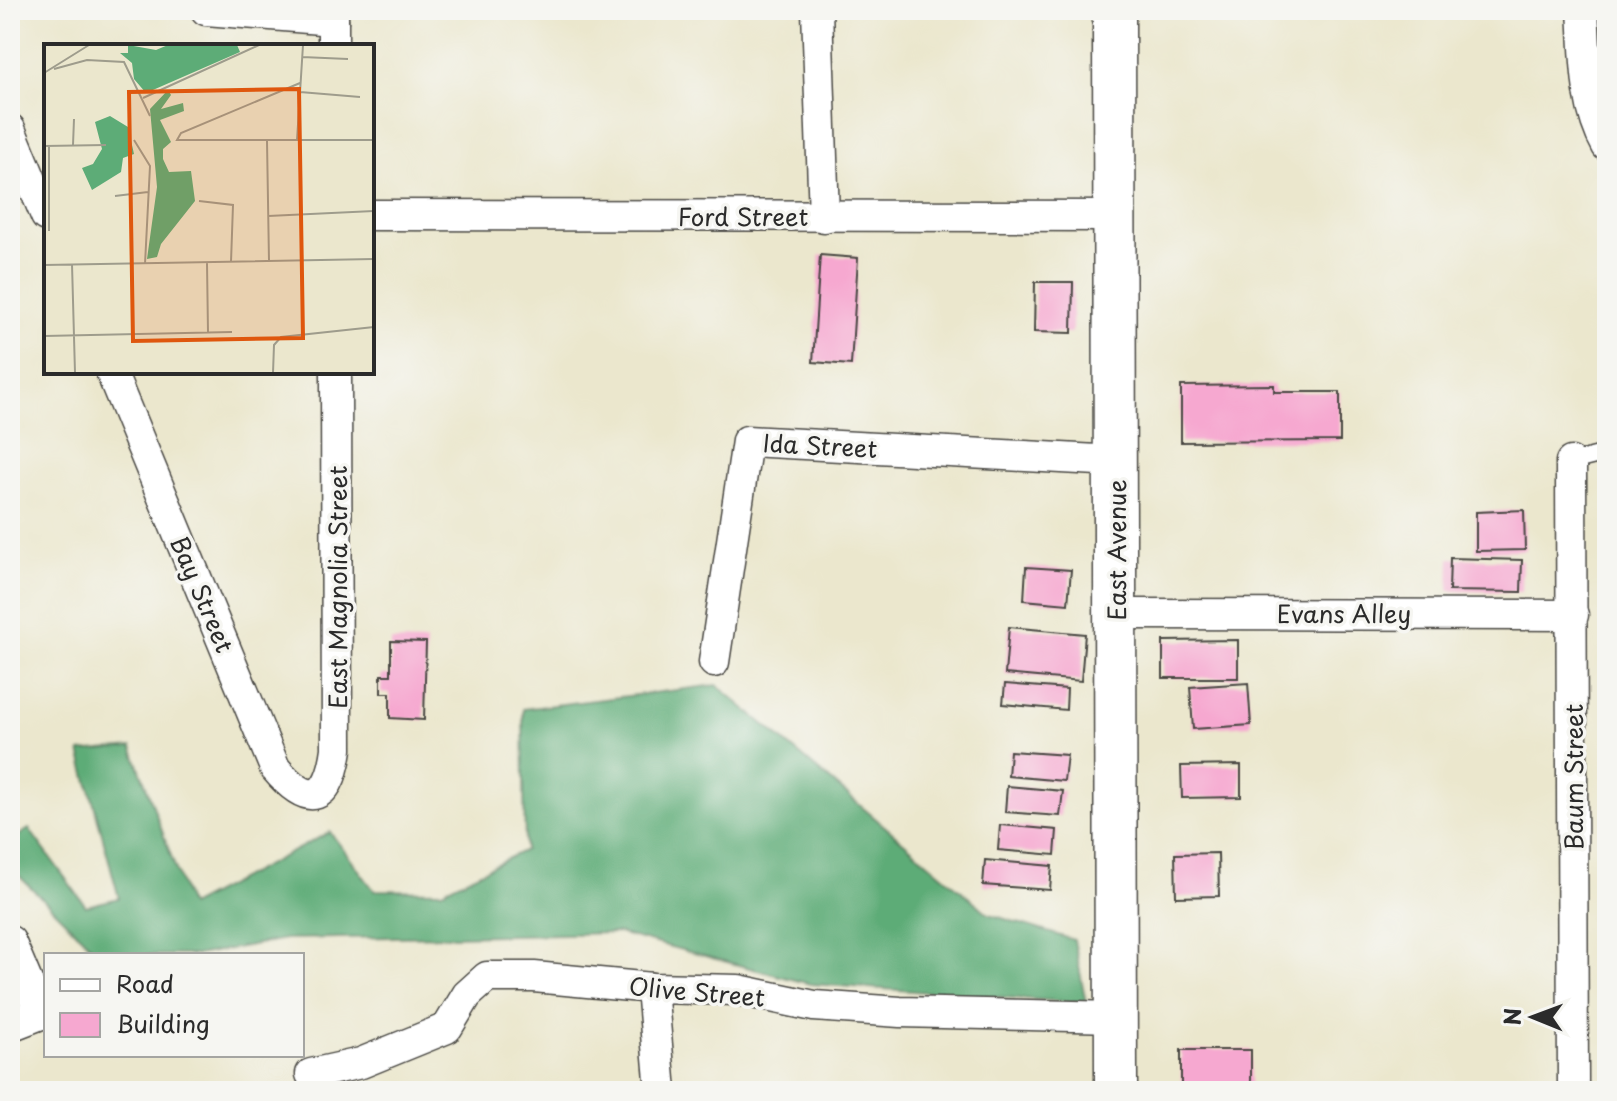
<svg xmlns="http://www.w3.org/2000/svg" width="1617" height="1101" viewBox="0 0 1617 1101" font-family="'Playpen Sans',sans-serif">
<rect width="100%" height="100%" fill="#f6f6f2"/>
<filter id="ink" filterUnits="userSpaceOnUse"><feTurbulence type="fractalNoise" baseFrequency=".0125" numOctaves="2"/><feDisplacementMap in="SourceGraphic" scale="16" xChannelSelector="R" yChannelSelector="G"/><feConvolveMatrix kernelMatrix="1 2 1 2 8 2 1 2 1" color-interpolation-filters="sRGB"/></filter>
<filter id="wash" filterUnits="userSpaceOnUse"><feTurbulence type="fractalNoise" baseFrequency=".006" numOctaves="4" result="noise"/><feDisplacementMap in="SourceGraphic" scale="32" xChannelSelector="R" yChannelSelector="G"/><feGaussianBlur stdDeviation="1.8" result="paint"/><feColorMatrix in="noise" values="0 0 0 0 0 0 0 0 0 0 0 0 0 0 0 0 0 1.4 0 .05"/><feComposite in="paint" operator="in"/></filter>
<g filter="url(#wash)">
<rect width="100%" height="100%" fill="#ebe7cd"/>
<polygon fill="#5dac77" stroke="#446c51" stroke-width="2" points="717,685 989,914 1074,940 1086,1003 810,984 618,933 285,939 197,955 100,955 10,867 10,841 29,829 86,906 119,898 80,752 132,747 189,906 330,832 374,890 442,891 525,850 523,709"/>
<g id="blocks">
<g fill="#f6a8d0">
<polygon points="820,255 858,258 851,365 813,362"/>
<polygon points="1035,282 1073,282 1072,333 1034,332"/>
<polygon points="1274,385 1274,392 1340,392 1340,441 1181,442 1181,386"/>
<polygon points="1524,510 1525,550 1476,551 1476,512"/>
<polygon points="1450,558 1522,560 1521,592 1449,591"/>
<polygon points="1026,567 1071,570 1068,604 1024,600"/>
<polygon points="1009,627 1085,634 1081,681 1005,674"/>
<polygon points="1238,640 1238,678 1163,678 1163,641"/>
<polygon points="391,641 426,642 424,720 390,718 390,693 381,693 381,675 391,675"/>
<polygon points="1248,683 1251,725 1193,729 1190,687"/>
<polygon points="1005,684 1067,689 1066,710 1003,704"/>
<polygon points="1010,751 1067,755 1064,781 1008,776"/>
<polygon points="1241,765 1241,797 1182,798 1181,766"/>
<polygon points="1007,786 1063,791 1060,816 1005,812"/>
<polygon points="1000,825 1057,830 1055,855 998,850"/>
<polygon points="1218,853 1219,896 1176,897 1175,854"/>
<polygon points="985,860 1052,866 1050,890 983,885"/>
<polygon points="1181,1050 1251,1050 1251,1090 1181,1089"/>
</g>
</g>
</g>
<g filter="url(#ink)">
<use href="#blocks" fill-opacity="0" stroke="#484743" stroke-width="2"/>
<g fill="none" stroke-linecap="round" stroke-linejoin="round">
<g stroke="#484743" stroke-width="19">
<polyline id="lane" points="1571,462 1607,453"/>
</g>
<g stroke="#484743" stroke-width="33">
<g id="street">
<polyline points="206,10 333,20"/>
<polyline points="333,10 333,46"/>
<polyline points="817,10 824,217"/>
<path d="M1583,10C1586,54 1584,106 1607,146"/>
<polyline points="10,129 46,216"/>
<polyline points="372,215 1114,216"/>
<path d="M111,372L275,768C310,810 330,800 337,749L336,372"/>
<polyline points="1571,462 1573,1091"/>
<polyline points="1116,614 1573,615"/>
<polyline points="714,662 747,441 1116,461"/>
<polyline points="10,941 41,1014"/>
<polyline points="652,988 661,1091"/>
<polyline points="10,1026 46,1012"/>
<polyline points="311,1074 361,1063 447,1028 467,995 487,977 534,977 652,988 738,990 814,1006 900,1012 1117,1017"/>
</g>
</g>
<g stroke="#484743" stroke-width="45">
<polyline id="secondary" points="1114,10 1116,1091"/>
</g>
<use href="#lane" stroke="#fff" stroke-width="16"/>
<use href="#street" stroke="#fff" stroke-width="30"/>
<use href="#secondary" stroke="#fff" stroke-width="42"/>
</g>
</g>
<g text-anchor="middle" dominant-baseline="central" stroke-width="7" stroke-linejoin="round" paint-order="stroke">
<g font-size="24" fill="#2b2b2b" stroke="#f6f6f2">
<text x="743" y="216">Ford Street</text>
<text transform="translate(820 445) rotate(3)">Ida Street</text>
<text transform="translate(1116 550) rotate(-90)">East Avenue</text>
<text transform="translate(337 587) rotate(-90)">East Magnolia Street</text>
<text transform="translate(203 594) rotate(67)">Bay Street</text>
<text x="1344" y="613">Evans Alley</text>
<text transform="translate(1573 777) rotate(-90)">Baum Street</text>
<text transform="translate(697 991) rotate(5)">Olive Street</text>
</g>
</g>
<g transform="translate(44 44)">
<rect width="330" height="330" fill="#ebe7cd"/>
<path d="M84,1L112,6L124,1H193L196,8L102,49L90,35L88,19L76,9H84ZM124,46L127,51L117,65L139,59L140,67L116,76L127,98L119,105V115L125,128L147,127L151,157L117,200L113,213L103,215L113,143L106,65ZM66,72L84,83L90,110L79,114L77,128L48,146L38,124L49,120L58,105L51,78Z" fill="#5dac77"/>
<path fill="none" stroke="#9e9c8c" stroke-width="2" d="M258,13L304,15M10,25L43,16L80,18L106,72M0,29L45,1M256,39L137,89L133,96H330M256,48L316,53M99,54L215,1M90,96L106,122L101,220M253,96L259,1M223,97L225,217M29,101L30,75M0,102L62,101M5,102V187M71,152L104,148M155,157L189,161L187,218M224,172L330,167M163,219L164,289M28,220L31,329M0,221L330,215M0,292L188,288M229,329L230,301L237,293L330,283"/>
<path fill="#df570e" fill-opacity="0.15" stroke="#df570e" stroke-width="4" d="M255,45L259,294L89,297L85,48Z"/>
<rect width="330" height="330" fill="none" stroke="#2b2b2b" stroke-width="4"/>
</g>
<rect width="1617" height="1101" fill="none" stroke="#f6f6f2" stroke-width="40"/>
<rect x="44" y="953" width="260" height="104" fill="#f6f6f2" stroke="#a5a5a2" stroke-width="2"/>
<rect x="60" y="979" width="40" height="12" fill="#ffffff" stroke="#a5a5a2" stroke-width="2"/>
<text x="116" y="993" font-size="24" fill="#2b2b2b">Road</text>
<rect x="60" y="1013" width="40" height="24" fill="#f6a8d0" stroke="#a5a5a2" stroke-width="2"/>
<text x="116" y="1033" font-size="24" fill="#2b2b2b">Building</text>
<g transform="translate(1533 1017) rotate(271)" stroke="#f6f6f2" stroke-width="6" paint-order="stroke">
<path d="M0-6L14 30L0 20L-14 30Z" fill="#2b2b2b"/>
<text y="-12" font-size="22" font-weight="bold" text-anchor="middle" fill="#2b2b2b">N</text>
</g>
</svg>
